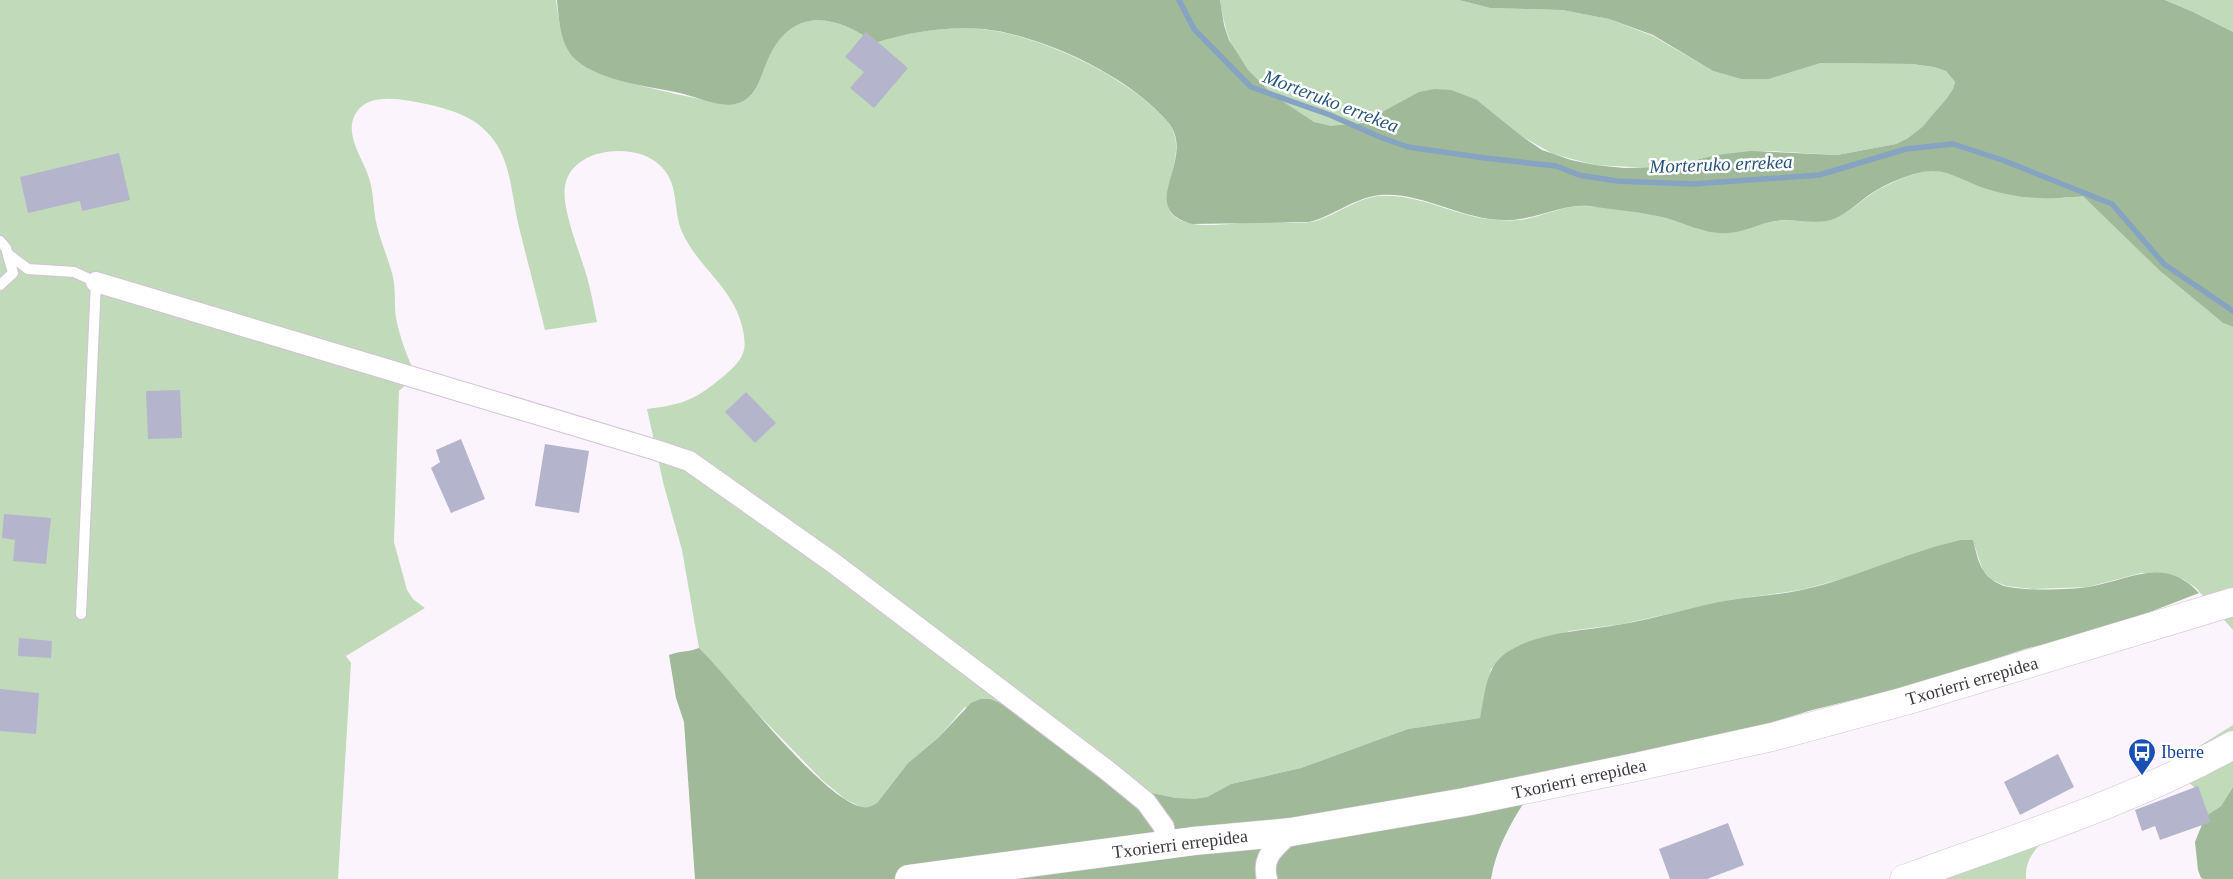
<svg xmlns="http://www.w3.org/2000/svg" width="2233" height="879" viewBox="0 0 2233 879" font-family="Georgia,serif">
<rect width="100%" height="100%" fill="#fbf4fd"/>
<g fill="#c1daba">
<path d="M0,0H556C559,19 561,46 576,60C584,67 596,73 606,76C625,82 725,108 739,103C758,97 761,73 768,57C793,6 836,15 875,43C907,32 948,26 982,29C1042,36 1125,75 1166,120C1198,154 1140,207 1185,222C1207,229 1235,222 1258,222C1277,221 1301,226 1319,220C1339,213 1359,197 1381,196C1417,194 1452,214 1486,219C1497,220 1509,221 1520,220C1543,217 1562,205 1586,206C1607,207 1645,213 1666,218C1685,223 1704,233 1724,233C1742,233 1759,223 1777,221C1795,219 1820,224 1837,217C1852,211 1863,199 1876,191C1890,183 1910,174 1926,171C1941,169 1958,175 1973,178C2004,185 2034,191 2065,198L2083,195L2160,271L2223,323L2233,327V630L2196,588L2183,579L2141,573L2088,587L2033,589L2006,586L1992,580L1983,571L1973,541L1945,544L1867,572L1801,590L1730,600L1623,624L1569,631L1491,669L1480,718L1408,729L1301,768L1231,784L1207,797L1195,800L1176,798L1152,793L965,707L938,738L908,763L877,803L871,807H861L845,799L822,780L754,710L699,648L682,550L664,486L647,409C685,404 695,400 725,375C744,358 748,351 742,326C733,288 699,268 683,234C671,209 682,182 656,162C630,142 571,149 565,186C561,211 582,256 588,281C592,295 594,309 597,322L545,330C537,297 528,264 520,231C513,205 512,174 500,150C484,120 458,111 426,104C406,100 369,91 356,113C343,134 363,158 369,178C374,193 373,210 377,226C381,243 389,260 393,277C396,290 394,305 396,318C400,338 407,357 416,375L399,391L394,542L407,590L413,599L425,608L346,656L351,663L338,879H0Z"/>
<path d="M1220,0H1459L1490,8L1562,10L1609,19L1653,36L1713,71L1741,79H1769L1821,63L1912,64L1934,67L1946,71L1955,82L1953,89L1947,98L1922,127L1908,138L1896,144L1837,155L1770,151L1715,155L1677,165L1650,168L1595,165L1553,154L1523,137L1477,100C1444,105 1409,109 1376,118C1360,122 1348,127 1331,126C1298,124 1250,80 1235,51C1226,35 1223,18 1220,0Z"/>
<polygon points="2165,0 2233,0 2233,32 2191,11"/>
<path d="M2233,725V787L2221,806L2208,816C2197,787 2197,784 2167,773L2190,752Z"/>
<path d="M2034,817L2049,834C2036,850 2025,857 2026,879H1915C1955,853 1990,833 2034,817Z"/>
</g>
<g fill="#a0b998">
<path d="M557,0H1220L1224,25L1229,40L1248,70L1273,95L1314,122L1331,126L1362,123L1419,92L1435,89L1451,90L1477,100L1523,137L1542,150L1571,160L1595,165L1624,168L1669,167L1715,155L1751,151L1837,155L1896,144L1908,138L1922,127L1947,98L1953,89L1955,82L1946,71L1934,67L1912,64L1821,63L1769,79H1741L1713,71L1653,35L1609,19L1562,10L1490,8L1459,0H2165L2191,11L2233,32V327L2223,323L2160,271L2083,196C2051,200 2017,199 1987,189C1969,184 1952,171 1933,171C1914,171 1885,184 1869,195C1858,203 1849,212 1836,218C1818,226 1795,218 1776,221C1760,223 1745,232 1729,233C1707,235 1687,224 1666,218C1642,212 1615,210 1590,206C1562,203 1537,220 1507,220C1463,221 1423,192 1381,195C1355,197 1334,216 1309,222L1192,224C1133,208 1200,158 1167,121C1127,75 1044,36 984,29C948,26 908,32 875,43C836,15 793,6 769,57C761,73 758,97 739,103C722,109 697,97 680,93C649,86 601,82 576,60C560,46 559,20 557,0Z"/>
<path d="M1961,540H1973C1976,551 1978,564 1985,573C1990,579 1996,583 2004,586C2023,591 2068,590 2088,587C2129,580 2165,555 2199,593L2106,629L2025,649L1922,683L1812,710L1754,728L1540,777C1520,809 1497,841 1491,879H695L684,722L676,698L669,655C679,651 689,652 699,648C731,679 824,802 863,807C869,808 872,806 877,803L908,763L938,738L971,703L981,699H990L1007,706L1137,786L1152,793L1176,798L1195,799L1207,797L1231,784L1301,768L1408,729L1480,718C1485,694 1486,664 1509,651C1542,631 1586,631 1623,624C1659,618 1694,606 1730,600C1754,596 1778,595 1802,590C1856,578 1907,552 1961,540Z"/>
<polygon points="2233,787 2233,879 2204,879 2201,878 2198,870 2195,842 2205,817 2221,806"/>
</g>
<g fill="none" stroke-linecap="round" stroke-linejoin="round">
<polyline stroke="#86a4c1" stroke-width="5.5" points="1179,0 1194,29 1251,87 1330,115 1380,137 1408,147 1485,158 1556,166 1579,175 1617,181 1693,184 1819,175 1906,149 1953,144 2005,161 2112,204 2164,264 2233,311"/>
</g>
<g fill="#b4b4cc">
<polygon points="866,32 908,68 874,108 850,88 864,72 845,57"/>
<polygon points="119,153 130,200 82,211 80,201 28,213 20,177"/>
<polygon points="180,390 182,438 148,439 146,391"/>
<polygon points="746,392 776,423 755,443 725,412"/>
<polygon points="461,439 485,499 451,513 431,468 440,462 436,450"/>
<polygon points="545,444 589,451 579,513 535,506"/>
<polygon points="4,514 51,518 46,564 13,561 15,540 2,538"/>
<polygon points="19,638 52,641 51,658 18,656"/>
<polygon points="0,689 39,693 36,734 0,731"/>
<polygon points="2058,754 2074,787 2020,815 2004,782"/>
<polygon points="2198,786 2211,822 2160,840 2155,826 2142,831 2135,810"/>
<polygon points="1728,823 1744,865 1707,879 1670,879 1659,849"/>
</g>
<g fill="none" stroke-linecap="round" stroke-linejoin="round">
<g stroke="#d2c2d7" stroke-width="12">
<g id="lane">
<polyline points="0,241 6,248 13,273 0,285"/>
<polyline points="8,254 28,269 74,272 96,282 81,614"/>
</g>
</g>
<g stroke="#d2c2d7" stroke-width="22">
<g id="street">
<polyline points="96,282 656,450 689,461 832,562 1108,771 1146,802 1164,827 1166,845"/>
<path d="M1267,879C1261,856 1276,847 1291,832"/>
</g>
</g>
<g stroke="#d2c2d7" stroke-width="29">
<g id="secondary">
<polyline points="909,879 1194,841 1291,832 1465,802 1636,767 1772,737 1905,701 2233,602"/>
<path d="M1904,879C2015,838 2129,803 2233,745"/>
</g>
</g>
<use href="#lane" stroke="#fff" stroke-width="10"/>
<use href="#street" stroke="#fff" stroke-width="20"/>
<use href="#secondary" stroke="#fff" stroke-width="28"/>
</g>
<defs>
<g id="bus-pin" transform="scale(1.4375)"><path d="M0 17L-7.5 6A9.5 9.5 0 1 1 7.5 6Z" fill="#1a4fb4" stroke="#fff"/><path d="M-5-6H5V4H4V6H2V4H-2V6H-4V4H-5ZM-3.5-4V0h7V-4ZM-3.5 1.2v1.5H-2V1.2ZM2 1.2v1.5H3.5V1.2Z" fill="#fff"/></g>
</defs>
<g fill-rule="evenodd">
<use href="#bus-pin" x="2142" y="752"/>
</g>
<g text-anchor="middle" dominant-baseline="central" stroke-width="5" stroke-linejoin="round" paint-order="stroke">
<g font-size="18" fill="#3f3841" stroke="#fff">
<text transform="translate(1972 681) rotate(-16)">Txorierri errepidea</text>
<text transform="translate(1579 779) rotate(-12)">Txorierri errepidea</text>
<text transform="translate(1180 844) rotate(-7)">Txorierri errepidea</text>
</g>
<g font-size="18" fill="#164399" stroke="#fff" text-anchor="start">
<text x="2161" y="752">Iberre</text>
</g>
<g font-size="19" font-style="italic" fill="#26547c" stroke="#fff">
<text transform="translate(1331 101) rotate(21)">Morteruko errekea</text>
<text transform="translate(1721 164) rotate(-2)">Morteruko errekea</text>
</g>
</g>
</svg>
